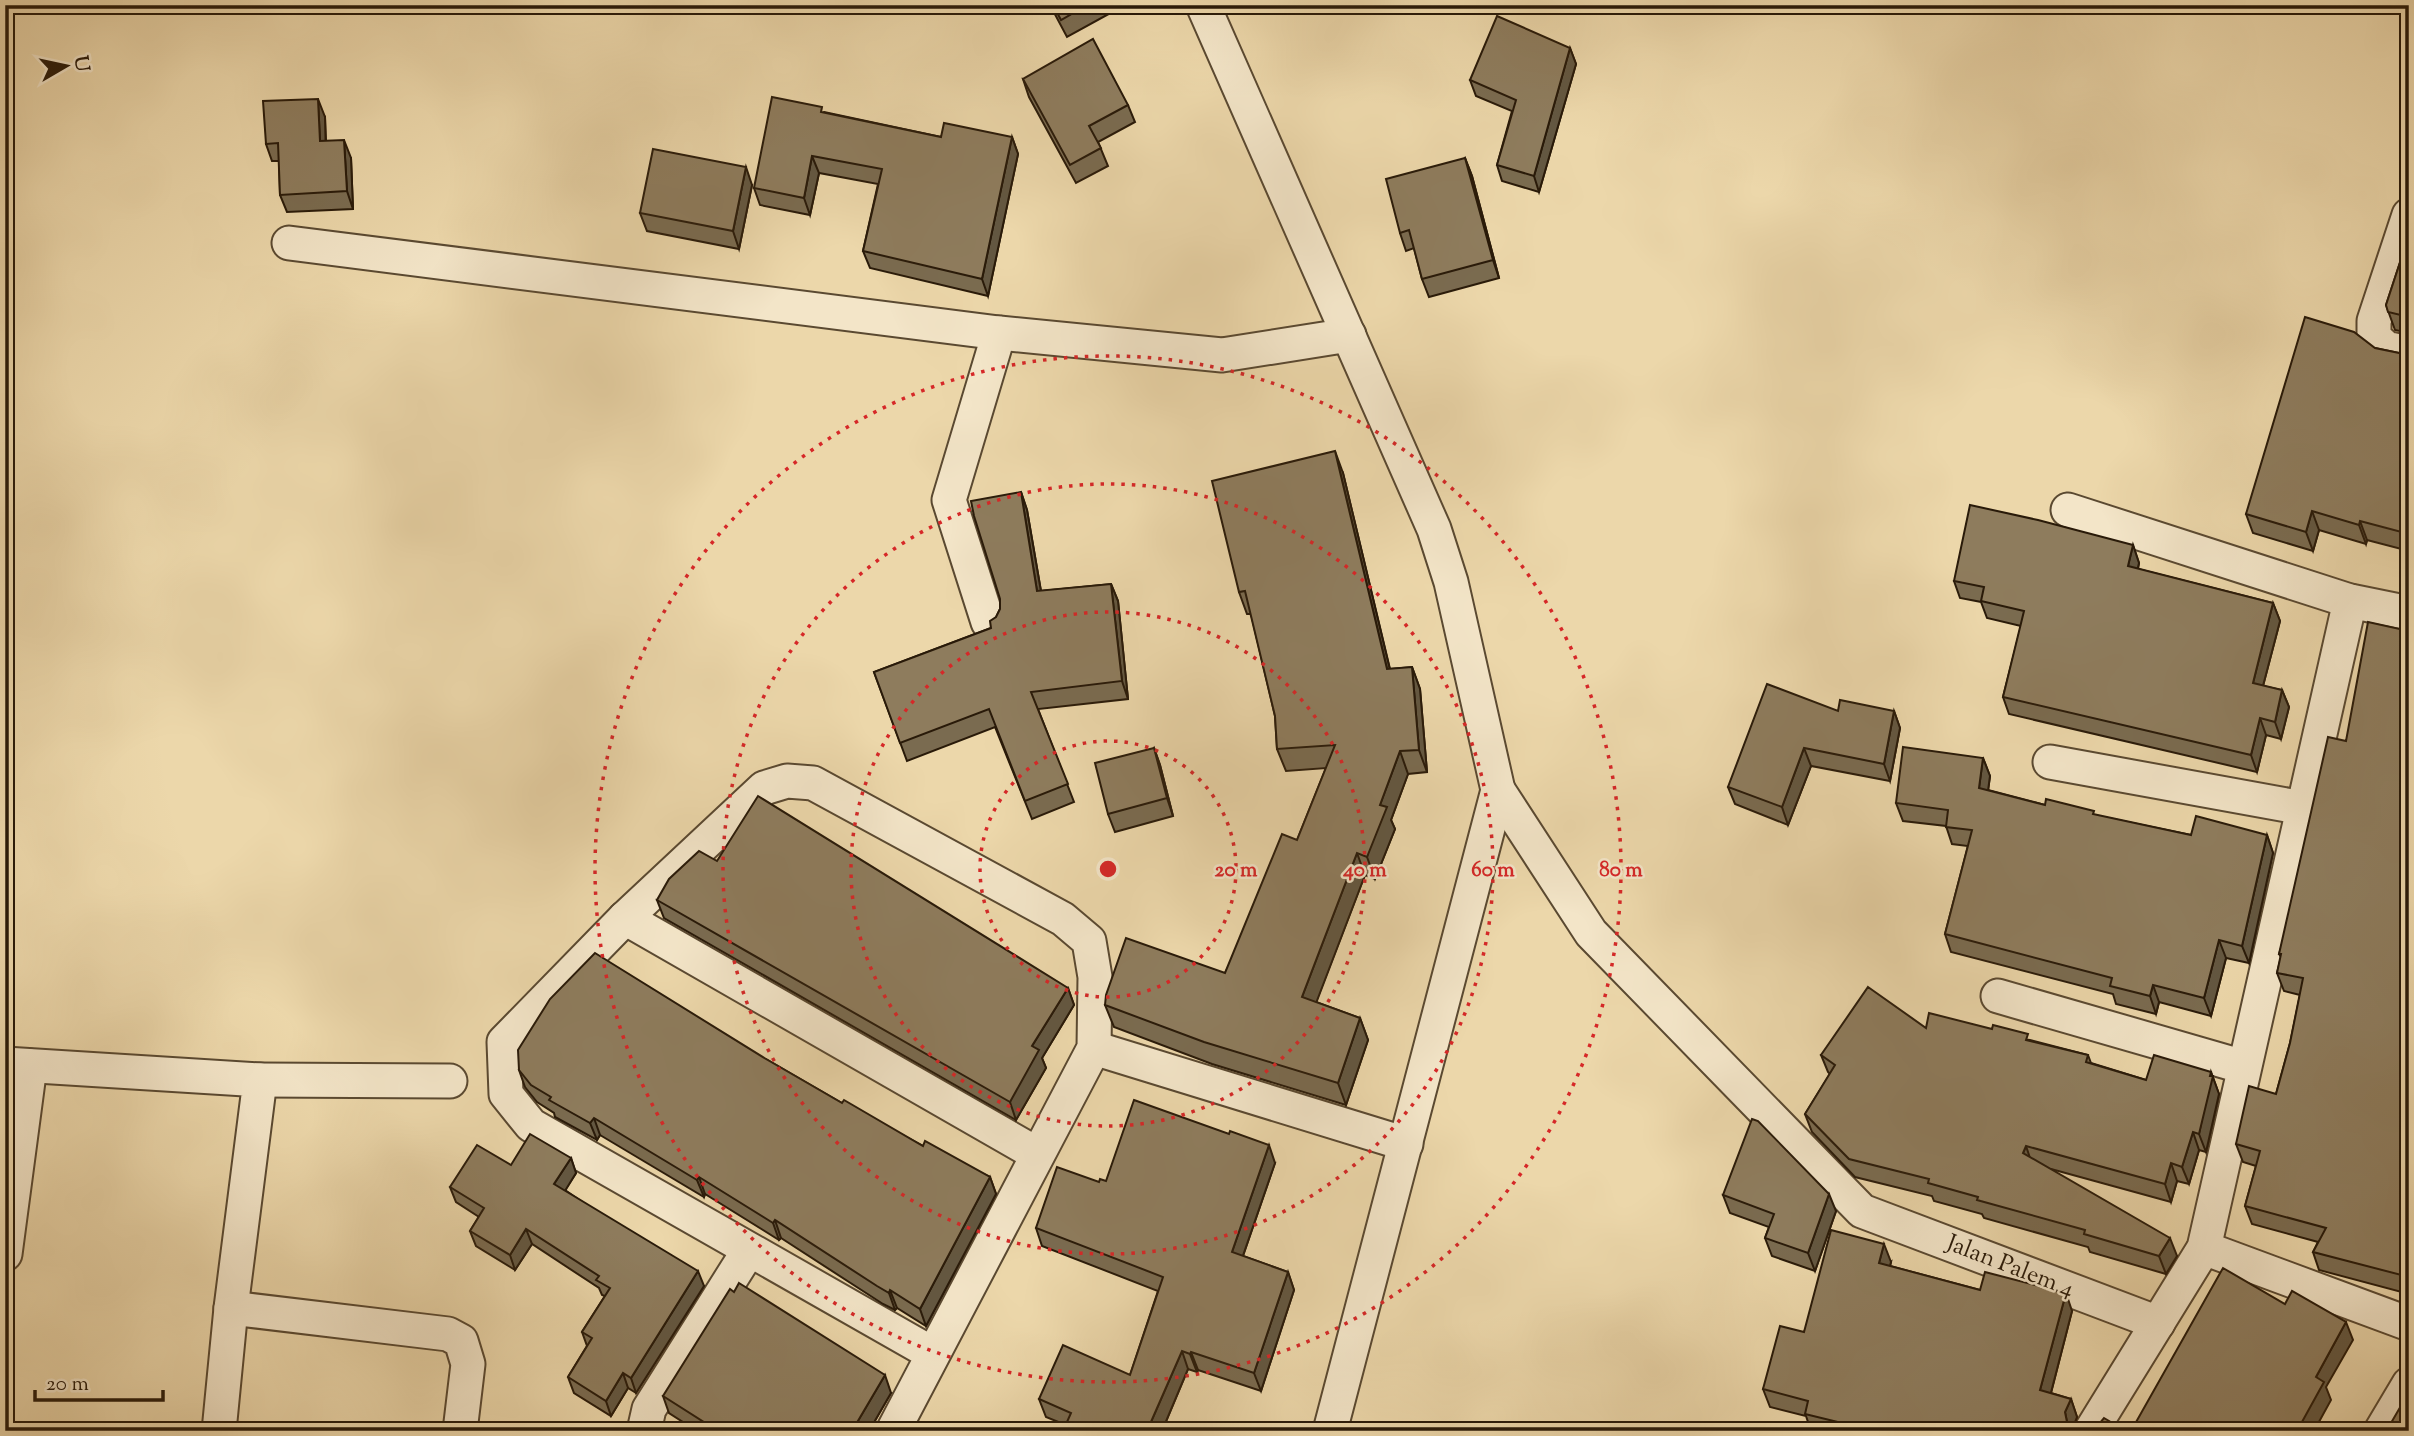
<svg xmlns="http://www.w3.org/2000/svg" width="2414" height="1436" viewBox="0 0 2414 1436" font-family="'Sorts Mill Goudy',serif">
<rect width="100%" height="100%" fill="#ecd7aa"/>
<filter id="stains"><feTurbulence type="fractalNoise" baseFrequency=".00286" numOctaves="4"/><feColorMatrix values="0 0 0 0 .2 0 0 0 0 .09 0 0 0 0 .02 0 0 0 .5 -.17"/></filter>
<radialGradient id="worn" r=".72"><stop offset=".6" stop-color="#630" stop-opacity="0"/><stop offset="1" stop-color="#630" stop-opacity=".3"/></radialGradient>
<g fill="none" stroke-linecap="round" stroke-linejoin="round">
<g stroke="#5a4931" stroke-width="37">
<g id="minor">
<polyline points="1203,5 1434,529 1451,582 1498,790 1330,1431"/>
<polyline points="2409,215 2374,321 2374,337 2386,348 2409,353"/>
<polyline points="289,243 999,333 1222,355 1349,335"/>
<polyline points="2068,510 2350,601 2409,613"/>
<polyline points="988,622 949,500 999,333"/>
<polyline points="2050,762 2303,808"/>
<polyline points="1498,790 1591,933 1862,1211 2158,1323"/>
<polyline points="625,918 1037,1154"/>
<polyline points="1998,996 2244,1067"/>
<polyline points="1094,1048 1406,1144"/>
<polyline points="5,1064 260,1080 231,1308 219,1431"/>
<polyline points="260,1080 450,1081"/>
<polyline points="2204,1248 2409,1324"/>
<polyline points="5,1254 30,1066"/>
<polyline points="231,1308 448,1334 461,1341 468,1364 460,1431"/>
<polyline points="644,1431 649,1409 749,1250"/>
<polyline points="893,1431 1094,1048 1095,977 1089,941 1063,919 813,783 787,781 764,788 625,918 504,1042 506,1094 531,1125 933,1354"/>
<polyline points="2091,1431 2204,1248 2350,601"/>
<polyline points="2381,1431 2409,1384"/>
</g>
</g>
<use href="#minor" stroke="#f3e5c8" stroke-width="33"/>
</g>
<g fill="#7a6b50" stroke="#291a09" stroke-width="2">
<polygon points="1050,5 1125,5 1067,37"/>
<polygon points="1570,48 1576,64 1539,192 1502,181 1497,165 1512,111 1476,96 1470,80"/>
<polygon points="1023,79 1128,105 1135,122 1098,142 1108,166 1076,183 1029,97"/>
<polygon points="824,112 941,137 1012,137 1018,154 988,296 870,268 863,251 878,184 819,173 810,215 760,205 754,188"/>
<polygon points="325,117 326,141 351,158 353,209 287,212 280,195 279,161 272,161 266,144"/>
<polygon points="1465,158 1472,176 1499,278 1429,297 1422,279 1414,248 1406,251 1400,233"/>
<polygon points="752,185 739,249 647,231 640,213"/>
<polygon points="2409,235 2409,333 2395,330 2386,305"/>
<polygon points="2375,348 2399,353 2409,352 2409,551 2367,540 2366,544 2319,530 2313,551 2253,533 2246,514"/>
<polygon points="1343,473 1390,669 1412,667 1420,689 1427,772 1408,774 1391,820 1395,829 1375,879 1365,875 1316,1002 1360,1018 1368,1040 1346,1105 1212,1064 1114,1027 1105,1005 1225,973 1297,840 1326,768 1286,771 1277,749 1275,716 1251,614 1247,614 1239,592"/>
<polygon points="1021,492 1027,510 1041,591 1111,584 1118,601 1128,699 1038,709 1074,802 1032,819 995,727 907,761 874,672 991,628 1000,609"/>
<polygon points="2133,545 2139,563 2138,569 2273,603 2280,621 2263,686 2282,690 2289,707 2281,739 2266,735 2257,772 2009,714 2003,697 2021,626 1987,618 1981,602 1960,598 1954,581"/>
<polygon points="2409,631 2409,1294 2319,1270 2313,1252 2318,1242 2252,1224 2245,1206 2256,1166 2243,1162 2236,1144 2276,1094 2290,1043 2300,995 2284,991 2277,973 2281,957 2279,954 2346,741"/>
<polygon points="1838,711 1894,711 1900,728 1890,781 1811,766 1788,825 1735,804 1728,787"/>
<polygon points="1154,748 1160,765 1173,816 1115,832 1108,814"/>
<polygon points="1983,758 1990,776 1988,790 2045,805 2191,835 2267,835 2273,853 2249,963 2226,958 2211,1016 2159,1002 2156,1014 2116,1004 2113,994 1951,952 1945,934 1968,846 1952,844 1946,826 1903,821 1896,803"/>
<polygon points="657,900 1068,988 1074,1005 1042,1058 1046,1068 1016,1120 664,918"/>
<polygon points="1926,1028 2030,1040 2088,1055 2091,1063 2146,1080 2211,1072 2219,1094 2206,1152 2199,1150 2189,1184 2177,1181 2171,1202 2051,1169 2177,1256 2166,1274 2090,1252 2088,1247 1984,1218 1982,1214 1934,1201 1932,1196 1855,1177 1812,1132 1805,1114 1830,1074 1828,1072 1821,1055"/>
<polygon points="766,1059 842,1103 923,1146 990,1177 996,1194 926,1326 897,1308 895,1310 883,1304 781,1238 779,1240 705,1194 704,1197 600,1135 597,1140 555,1117 554,1113 537,1102 525,1087 519,1070"/>
<polygon points="571,1158 576,1173 565,1190 704,1286 636,1393 628,1388 611,1416 574,1393 568,1377 587,1346 582,1332 605,1296 602,1295 599,1288 532,1244 515,1270 476,1246 470,1231 479,1217 456,1202 450,1187 511,1165"/>
<polygon points="1275,1163 1243,1256 1288,1272 1294,1290 1261,1391 1198,1370 1197,1372 1188,1369 1162,1431 1063,1431 1066,1425 1046,1417 1039,1399 1130,1375 1158,1291 1042,1246 1036,1228 1099,1182"/>
<polygon points="1723,1195 1836,1211 1815,1271 1772,1256 1765,1238 1769,1227 1730,1213"/>
<polygon points="1891,1262 1890,1266 1980,1290 2072,1311 2051,1393 2071,1399 2077,1417 2073,1428 2078,1431 1811,1431 1806,1416 1770,1407 1763,1389 1804,1332"/>
<polygon points="891,1393 869,1431 697,1431 669,1413 663,1396"/>
</g>
<g fill="#635741" stroke="#291a09" stroke-width="2">
<polygon points="1570,48 1576,64 1539,192 1534,176"/>
<polygon points="318,99 325,117 326,159 320,141"/>
<polygon points="1012,137 1018,154 988,296 982,279"/>
<polygon points="344,140 351,158 353,209 347,191"/>
<polygon points="812,156 819,173 810,215 804,198"/>
<polygon points="1465,158 1472,176 1499,278 1493,260"/>
<polygon points="746,167 752,185 739,249 733,231"/>
<polygon points="1335,451 1343,473 1395,691 1387,669"/>
<polygon points="1021,492 1027,510 1044,609 1037,591"/>
<polygon points="2312,511 2319,530 2313,551 2306,532"/>
<polygon points="2360,521 2367,540 2366,544 2359,525"/>
<polygon points="2133,545 2139,563 2134,584 2128,566"/>
<polygon points="1111,584 1118,601 1128,699 1122,681"/>
<polygon points="2273,603 2280,621 2259,701 2253,683"/>
<polygon points="1412,667 1420,689 1427,772 1419,750"/>
<polygon points="2282,690 2289,707 2281,739 2275,722"/>
<polygon points="1894,711 1900,728 1890,781 1884,764"/>
<polygon points="2260,718 2266,735 2257,772 2251,755"/>
<polygon points="1154,748 1160,765 1173,816 1167,798"/>
<polygon points="1804,748 1811,766 1788,825 1782,807"/>
<polygon points="1400,751 1408,774 1391,820 1395,829 1375,879 1367,857 1380,805"/>
<polygon points="1983,758 1990,776 1986,806 1979,788"/>
<polygon points="2267,835 2273,853 2249,963 2242,946"/>
<polygon points="1357,853 1365,875 1310,1019 1302,997"/>
<polygon points="2219,940 2226,958 2211,1016 2204,998"/>
<polygon points="2153,985 2159,1002 2156,1014 2150,996"/>
<polygon points="1068,988 1074,1005 1042,1058 1046,1068 1016,1120 1010,1102 1032,1046"/>
<polygon points="1360,1018 1368,1040 1346,1105 1338,1083"/>
<polygon points="2211,1072 2219,1094 2206,1152 2199,1134"/>
<polygon points="594,1118 600,1135 597,1140 590,1123"/>
<polygon points="2193,1132 2199,1150 2189,1184 2182,1167"/>
<polygon points="1269,1145 1275,1163 1238,1270 1232,1252"/>
<polygon points="2026,1146 2032,1164 2023,1153"/>
<polygon points="571,1158 576,1173 560,1199 554,1184"/>
<polygon points="2171,1163 2177,1181 2171,1202 2165,1184"/>
<polygon points="699,1177 705,1194 704,1197 697,1180"/>
<polygon points="990,1177 996,1194 926,1326 920,1309"/>
<polygon points="1829,1194 1836,1211 1815,1271 1808,1253"/>
<polygon points="775,1220 781,1238 779,1240 773,1223"/>
<polygon points="526,1229 532,1244 515,1270 510,1255"/>
<polygon points="2170,1238 2177,1256 2166,1274 2159,1256"/>
<polygon points="1884,1244 1891,1262 1886,1281 1879,1263"/>
<polygon points="698,1271 704,1286 636,1393 631,1378"/>
<polygon points="1288,1272 1294,1290 1261,1391 1254,1373"/>
<polygon points="890,1290 897,1308 895,1310 889,1293"/>
<polygon points="2066,1293 2072,1311 2047,1408 2040,1390"/>
<polygon points="2346,1322 2353,1340 2326,1387 2331,1400 2314,1431 2297,1431 2316,1377"/>
<polygon points="1182,1351 1188,1369 1162,1431 1147,1431"/>
<polygon points="1191,1352 1198,1370 1197,1372 1190,1354"/>
<polygon points="623,1373 628,1388 611,1416 606,1401"/>
<polygon points="885,1375 891,1393 869,1431 852,1431"/>
<polygon points="2071,1399 2077,1417 2072,1430 2067,1422 2065,1412"/>
</g>
<g fill="#8e7c5d" stroke="#291a09" stroke-width="2">
<polygon points="1053,5 1087,5 1061,20"/>
<polygon points="1497,16 1570,48 1534,176 1497,165 1516,100 1470,80"/>
<polygon points="1093,39 1128,105 1089,126 1101,148 1070,165 1023,79"/>
<polygon points="772,97 822,107 821,112 941,137 944,123 1012,137 982,279 863,251 882,169 812,156 804,198 754,188"/>
<polygon points="318,99 320,141 344,140 347,191 280,195 278,143 266,144 263,101"/>
<polygon points="653,149 746,167 733,231 640,213"/>
<polygon points="1465,158 1493,260 1422,279 1409,230 1400,233 1386,179"/>
<polygon points="2409,235 2409,317 2388,312 2386,305"/>
<polygon points="2305,317 2354,332 2375,348 2399,353 2409,352 2409,534 2360,521 2359,525 2312,511 2306,532 2246,514"/>
<polygon points="1335,451 1387,669 1412,667 1419,750 1400,751 1380,805 1387,807 1367,857 1357,853 1302,997 1360,1018 1338,1083 1204,1042 1105,1005 1106,995 1126,938 1225,973 1282,834 1297,840 1335,745 1277,749 1275,716 1245,591 1239,592 1212,481"/>
<polygon points="1021,492 1037,591 1111,584 1122,681 1031,692 1068,784 1025,801 989,709 900,743 874,672 991,628 990,621 996,617 1000,609 1000,599 974,516 971,501"/>
<polygon points="1970,505 2038,520 2133,545 2128,566 2273,603 2253,683 2282,690 2275,722 2260,718 2251,755 2003,697 2024,611 1981,601 1984,587 1954,581"/>
<polygon points="2368,622 2409,631 2409,1277 2313,1252 2326,1228 2245,1206 2260,1151 2236,1144 2249,1086 2276,1094 2290,1043 2303,978 2277,973 2281,954 2279,954 2328,737 2346,741"/>
<polygon points="1767,684 1838,711 1840,700 1894,711 1884,764 1804,748 1782,807 1728,787"/>
<polygon points="1903,747 1983,758 1979,788 2045,805 2046,799 2094,811 2093,814 2191,835 2196,816 2267,835 2242,946 2219,940 2204,998 2153,985 2150,996 2110,986 2112,978 1945,934 1972,830 1946,827 1948,810 1896,803"/>
<polygon points="1154,748 1167,798 1108,814 1095,763"/>
<polygon points="758,796 1068,988 1032,1046 1039,1050 1010,1102 657,900 669,879 699,851 717,861"/>
<polygon points="595,953 766,1059 842,1103 844,1100 923,1146 925,1141 990,1177 920,1309 890,1290 889,1293 877,1286 775,1220 773,1223 699,1177 697,1180 594,1118 590,1123 549,1100 551,1097 531,1085 519,1070 518,1050 550,999"/>
<polygon points="1868,987 1926,1028 1929,1013 1992,1029 1993,1025 2028,1034 2026,1040 2088,1055 2086,1062 2146,1080 2154,1055 2211,1072 2210,1076 2213,1076 2199,1134 2193,1132 2182,1167 2171,1163 2165,1184 2026,1146 2023,1153 2170,1238 2159,1256 2084,1234 2085,1230 1977,1200 1978,1197 1928,1183 1929,1179 1849,1159 1805,1114 1835,1065 1821,1055"/>
<polygon points="1134,1100 1229,1134 1230,1131 1269,1145 1232,1252 1288,1272 1254,1373 1191,1352 1190,1354 1182,1351 1147,1431 1063,1431 1071,1413 1039,1399 1063,1345 1130,1375 1163,1277 1036,1228 1057,1167 1099,1182 1100,1179 1106,1181"/>
<polygon points="1752,1119 1758,1121 1829,1194 1808,1253 1765,1238 1774,1214 1723,1195"/>
<polygon points="530,1134 571,1158 554,1184 698,1271 631,1378 623,1373 606,1401 568,1377 592,1338 582,1332 610,1288 596,1280 599,1276 526,1229 510,1255 470,1231 484,1208 450,1187 477,1145 511,1165"/>
<polygon points="1831,1230 1884,1244 1879,1263 1980,1290 1985,1272 2066,1293 2040,1390 2071,1399 2065,1412 2067,1422 2074,1429 2078,1431 1879,1431 1850,1423 1850,1425 1805,1414 1808,1401 1763,1389 1780,1326 1804,1332"/>
<polygon points="2223,1268 2285,1304 2292,1291 2346,1322 2316,1377 2324,1382 2297,1431 2131,1431"/>
<polygon points="739,1283 885,1375 852,1431 714,1431 709,1427 710,1426 663,1396 730,1289 734,1292"/>
<polygon points="2409,1392 2409,1431 2386,1431 2391,1423"/>
<polygon points="2104,1418 2126,1431 2090,1431 2094,1430"/>
</g>
<g fill="none" stroke="#d62828" stroke-width="3.5" stroke-dasharray="3.5 7">
<circle cx="1108" cy="869" r="128"/>
<circle cx="1108" cy="869" r="257"/>
<circle cx="1108" cy="869" r="385"/>
<circle cx="1108" cy="869" r="513"/>
</g>
<g text-anchor="middle" dominant-baseline="central" stroke-width="5" stroke-linejoin="round" paint-order="stroke">
<g font-size="24" fill="#291a09" stroke="#f3e5c8">
<text transform="translate(2010 1267) rotate(21)">Jalan Palem 4</text>
</g>
</g>
<circle cx="1108" cy="869" r="10" fill="#d62828" stroke="#f3e5c8" stroke-width="3.5"/>
<g font-size="21" text-anchor="middle" font-weight="bold" fill="#d62828" stroke="#f3e5c8" stroke-width="5" stroke-linejoin="round" paint-order="stroke">
<text x="1236" y="876">20 m</text>
<text x="1365" y="876">40 m</text>
<text x="1493" y="876">60 m</text>
<text x="1621" y="876">80 m</text>
</g>
<rect width="2414" height="1436" fill="none" stroke="#ecd7aa" stroke-width="28"/>
<rect x="7" y="7" width="2400" height="1422" fill="none" stroke="#291a09" stroke-width="3.5"/>
<rect x="14" y="14" width="2386" height="1408" fill="none" stroke="#291a09" stroke-width="2"/>
<g transform="translate(66 66) rotate(81)" stroke="#f3e5c8" stroke-width="5" paint-order="stroke">
<path d="M0-5L12 26L0 18L-12 26Z" fill="#291a09"/>
<text y="-10" font-size="19" font-weight="bold" text-anchor="middle" fill="#291a09">U</text>
</g>
<path d="M35 1390v10h128v-10" fill="none" stroke="#291a09" stroke-width="3.5"/>
<text x="46" y="1390" font-size="21" fill="#291a09" stroke="#f3e5c8" stroke-width="5" paint-order="stroke">20 m</text>
<rect width="100%" height="100%" filter="url(#stains)"/>
<rect width="100%" height="100%" fill="url(#worn)"/>
</svg>
